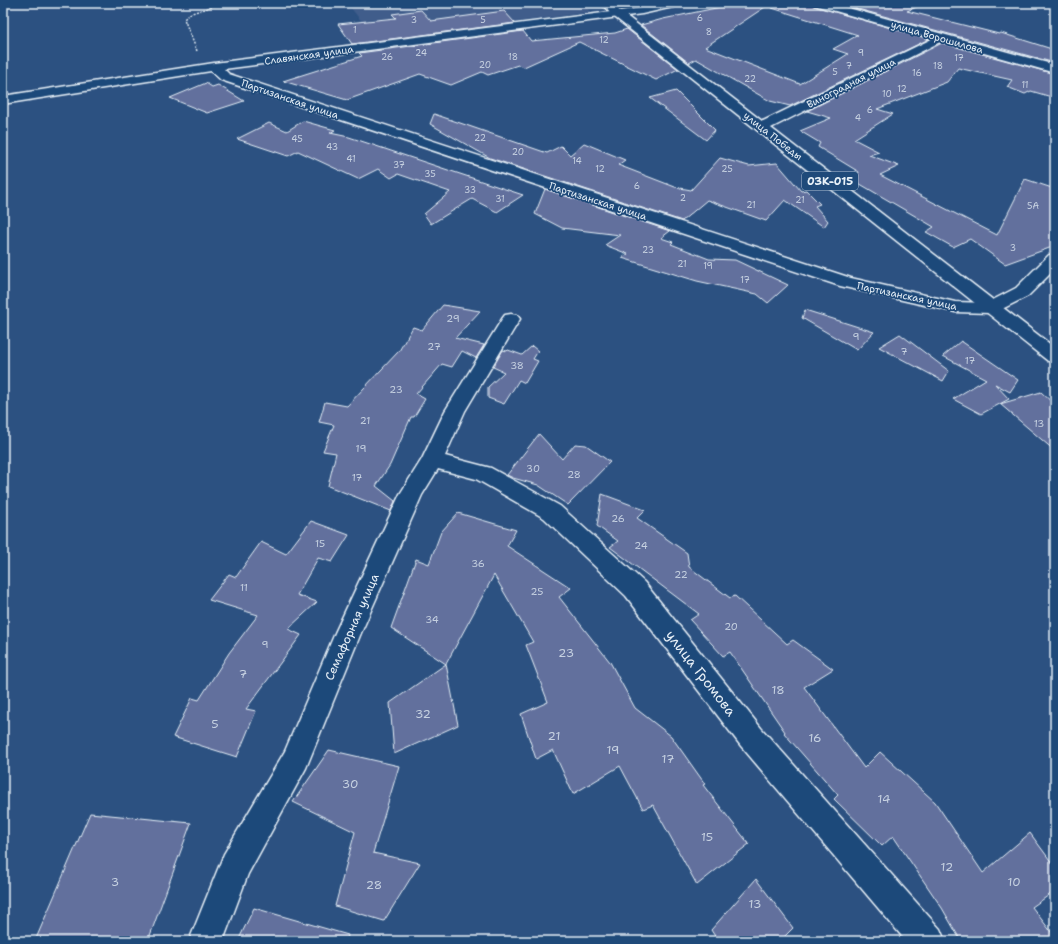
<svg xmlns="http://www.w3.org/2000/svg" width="1058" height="944" viewBox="0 0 1058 944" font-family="'Shantell Sans',sans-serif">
<rect width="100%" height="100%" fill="#2c5181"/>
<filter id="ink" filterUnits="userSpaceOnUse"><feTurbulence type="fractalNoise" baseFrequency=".025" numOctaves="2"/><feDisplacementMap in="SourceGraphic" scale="8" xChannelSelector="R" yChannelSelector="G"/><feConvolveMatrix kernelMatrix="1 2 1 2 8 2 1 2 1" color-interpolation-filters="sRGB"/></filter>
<g filter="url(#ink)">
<polygon fill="#3f5d8b" points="347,3 581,3 591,12 377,41"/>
<g fill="#62709d" stroke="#e8f1f8">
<polygon points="740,3 771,3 705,47 800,84 848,54 833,49 858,35 772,8 773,3 812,3 814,6 929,39 790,106 770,101 696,59 689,63 641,25 663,19"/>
<polygon points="836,3 926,3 907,11 999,34 1001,33 1055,50 1055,63"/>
<polygon points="421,10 431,21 504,11 515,23 352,44 338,24 396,18 392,14"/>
<polygon points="627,29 678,69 656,80 579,42 524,67 518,65 488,75 482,72 451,85 420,74 347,100 283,81 362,56 359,53 523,31 531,41 615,33"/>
<polygon points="942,43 1055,74 1055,98 1031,91 1025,94 1007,87 1012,80 958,68 947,82 877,109 893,114 854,139 879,152 869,155 899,166 880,175 997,235 1025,179 1055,189 1055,246 1005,264 970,239 953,247 926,232 934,227 855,181 859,172 818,147 820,143 800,131 831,118 807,111"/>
<polygon points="206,83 212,87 218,85 244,101 207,113 170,98"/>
<polygon points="676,91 715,130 706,140 650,98"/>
<polygon points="434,114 547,153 561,146 570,155 584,143 625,160 618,165 675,187 691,190 720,158 749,166 777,163 801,191 806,190 820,204 815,206 828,221 824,227 785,200 766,221 707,200 682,221 490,158 430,124"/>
<polygon points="303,121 335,130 330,133 349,137 523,195 497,212 472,199 431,224 424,214 450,192 398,174 391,178 378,169 358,179 298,151 288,156 237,139 269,123 287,131"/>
<polygon points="545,189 670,231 661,238 673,242 671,244 709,259 735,260 788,285 768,303 757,294 697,281 622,258 628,254 605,245 620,235 562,228 535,214"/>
<polygon points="443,305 480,311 455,338 484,345 476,358 462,351 452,367 442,364 416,394 425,399 414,417 411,417 390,465 376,486 395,501 391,511 328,486 336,453 323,451 334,425 319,422 325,402 347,406 399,351 413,327 422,330"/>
<polygon points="805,310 874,332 857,350 802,318"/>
<polygon points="900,334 949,371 943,381 879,347"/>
<polygon points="961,341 1018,380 1010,392 995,384 1009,399 981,414 953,399 986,379 943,356"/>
<polygon points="532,346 538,351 533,359 538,361 525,383 519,380 504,404 488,398 488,387 504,372 493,367 503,350 507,351 508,350 522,355"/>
<polygon points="1041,392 1055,405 1055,451 1000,404"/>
<polygon points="539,434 562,459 575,444 586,445 610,462 568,505 538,485 513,478 507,475"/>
<polygon points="602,494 645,510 637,518 687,553 689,567 730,598 735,596 787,644 793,640 833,669 804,687 864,768 880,752 935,802 983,873 1030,833 1055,867 1055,891 1032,907 1055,937 1055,941 961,941 942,908 893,836 882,846 834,799 838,795 784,733 785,732 730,652 723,656 690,620 699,614 610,547 618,541 597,526"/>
<polygon points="458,513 516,530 507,546 571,588 559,597 610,662 635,708 671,736 705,784 703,785 749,844 697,885 653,805 643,809 620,766 573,794 553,750 536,759 521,714 548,702 526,645 533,642 494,575 446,664 391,628 416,559 429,564 441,532"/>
<polygon points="311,521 349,535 332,562 318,558 297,595 317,602 288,629 301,635 246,709 256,711 237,757 173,737 192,698 199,700 229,653 258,615 209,600 229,574 236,577 261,542 286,554"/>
<polygon points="446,664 458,725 394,754 390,703"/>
<polygon points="329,750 399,766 373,853 420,863 384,921 335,906 355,832 293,802"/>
<polygon points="90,813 191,823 148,941 35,941"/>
<polygon points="756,879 793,928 780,941 718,941 711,930"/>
<polygon points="254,908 348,935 347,941 238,941"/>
</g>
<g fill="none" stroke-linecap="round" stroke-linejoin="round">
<g stroke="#e8f1f8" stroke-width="3">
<g id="minor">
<polygon points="664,3 683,3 682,5 642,14 224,69 229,74 851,278 955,302 987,303 1016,288 1049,255 1055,254 1055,269 1028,296 996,312 990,313 955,312 840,286 221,80 211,71 3,104 3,96 214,63 642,8"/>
<polygon points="940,35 944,36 946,38 944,40 767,130 757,130 755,127 757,124"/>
<polygon points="511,314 517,315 520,319 465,411 445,456 491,468 560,506 644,582 761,728 940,929 945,941 906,941 741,746 626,596 544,518 476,479 438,469 422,495 361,633 306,768 248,874 223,941 189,941 224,854 285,751 335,633 400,494 422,459 445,411 502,319 505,315"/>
</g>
</g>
<g stroke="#e8f1f8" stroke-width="3">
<polygon id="tertiary" points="813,3 830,3 1055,65 1055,73 814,5"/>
</g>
<g stroke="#e8f1f8" stroke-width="3">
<polygon id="primary" points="601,3 612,3 620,11 1055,348 1055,363 1048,361 612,15"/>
</g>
<polyline stroke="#e8f1f8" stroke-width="1.5" stroke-dasharray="2 1.5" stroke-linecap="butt" points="197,51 184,19 189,14 222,3"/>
<use href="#minor" fill="#1f4a7a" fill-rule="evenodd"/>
<use href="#tertiary" fill="#1f4a7a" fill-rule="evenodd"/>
<use href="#primary" fill="#1f4a7a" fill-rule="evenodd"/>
</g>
</g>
<g text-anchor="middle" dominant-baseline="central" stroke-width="3.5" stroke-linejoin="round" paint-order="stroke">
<g font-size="9" fill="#c6d1e1">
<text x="700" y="18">6</text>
<text x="414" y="20">3</text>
<text x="483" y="20">5</text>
<text x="355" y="30">1</text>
<text x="709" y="32">8</text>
<text x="604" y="40">12</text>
<text x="421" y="53">24</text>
<text x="861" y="53">9</text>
<text x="387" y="57">26</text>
<text x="513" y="57">18</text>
<text x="959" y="58">17</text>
<text x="485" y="65">20</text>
<text x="849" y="66">7</text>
<text x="938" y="66">18</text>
<text x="835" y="72">5</text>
<text x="917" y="73">16</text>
<text x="750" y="79">22</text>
<text x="1025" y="85">11</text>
<text x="902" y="89">12</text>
<text x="887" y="94">10</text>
<text x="870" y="110">6</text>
<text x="858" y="118">4</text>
<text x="480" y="138">22</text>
<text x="297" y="139">45</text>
<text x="332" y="147">43</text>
<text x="518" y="152">20</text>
<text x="351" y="159">41</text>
<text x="577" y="161">14</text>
<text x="399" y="165">37</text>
<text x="600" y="169">12</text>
<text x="727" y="169">25</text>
<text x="430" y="174">35</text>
<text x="637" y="186">6</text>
<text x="470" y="190">33</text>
<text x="683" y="198">2</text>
<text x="500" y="199">31</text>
<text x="800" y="200">21</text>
<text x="751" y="205">21</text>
<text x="1033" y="206">5А</text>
<text x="1013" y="248">3</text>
<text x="648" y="250">23</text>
<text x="682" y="264">21</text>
<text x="708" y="266">19</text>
<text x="745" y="280">17</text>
</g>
<g font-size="10" fill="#e8f1f8" stroke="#1f4a7a">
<text transform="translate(937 37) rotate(16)">улица Ворошилова</text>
<text transform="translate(309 55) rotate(-8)">Славянская улица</text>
<text transform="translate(851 83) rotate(-27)">Виноградная улица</text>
<text transform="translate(290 99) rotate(19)">Партизанская улица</text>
<text transform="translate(773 136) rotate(38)">улица Победы</text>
<text transform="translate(598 201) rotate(18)">Партизанская улица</text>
<text transform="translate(907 296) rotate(12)">Партизанская улица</text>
</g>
<g font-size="10" fill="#c6d1e1">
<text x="453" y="318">29</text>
<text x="856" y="336">9</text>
<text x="434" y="346">27</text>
<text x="904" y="351">7</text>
<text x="970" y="360">17</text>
<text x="517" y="365">38</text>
<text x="396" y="389">23</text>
<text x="365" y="420">21</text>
<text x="1039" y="423">13</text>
<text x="361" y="448">19</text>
<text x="533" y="468">30</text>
<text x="574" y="474">28</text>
<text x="357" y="477">17</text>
<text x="618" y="518">26</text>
<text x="320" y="543">15</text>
<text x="641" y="545">24</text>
<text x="478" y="563">36</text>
<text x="681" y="574">22</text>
<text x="244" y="587">11</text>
<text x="537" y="591">25</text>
<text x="432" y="619">34</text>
<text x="731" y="626">20</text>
<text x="265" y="644">9</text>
</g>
<rect fill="#1f4a7a" stroke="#acbfd2" stroke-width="1" x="802" y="172" width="56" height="18" rx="3"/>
<g font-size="11" font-weight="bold" fill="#e8f1f8">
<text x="830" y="181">03К-015</text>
</g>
<g font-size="12" fill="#e8f1f8" stroke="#1f4a7a">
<text transform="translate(352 627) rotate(-66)">Семафорная улица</text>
</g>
<g font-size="12" fill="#c6d1e1">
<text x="566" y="653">23</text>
<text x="243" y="674">7</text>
<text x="778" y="690">18</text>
<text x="423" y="714">32</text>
<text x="215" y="724">5</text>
<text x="554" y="736">21</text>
<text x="815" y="738">16</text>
<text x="613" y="750">19</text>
<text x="668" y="759">17</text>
<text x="350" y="784">30</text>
<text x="884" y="799">14</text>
<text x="707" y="837">15</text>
<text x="947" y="867">12</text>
<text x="115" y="882">3</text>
<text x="1014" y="882">10</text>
<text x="374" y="885">28</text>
<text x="755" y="904">13</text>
</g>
<g font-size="14" fill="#e8f1f8" stroke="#1f4a7a">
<text transform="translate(701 673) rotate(52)">улица Громова</text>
</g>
</g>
<rect width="1058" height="944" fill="none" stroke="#1f4a7a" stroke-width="16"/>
<rect x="8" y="8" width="1042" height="928" fill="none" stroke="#e8f1f8" stroke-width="1.5" filter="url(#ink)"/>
</svg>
